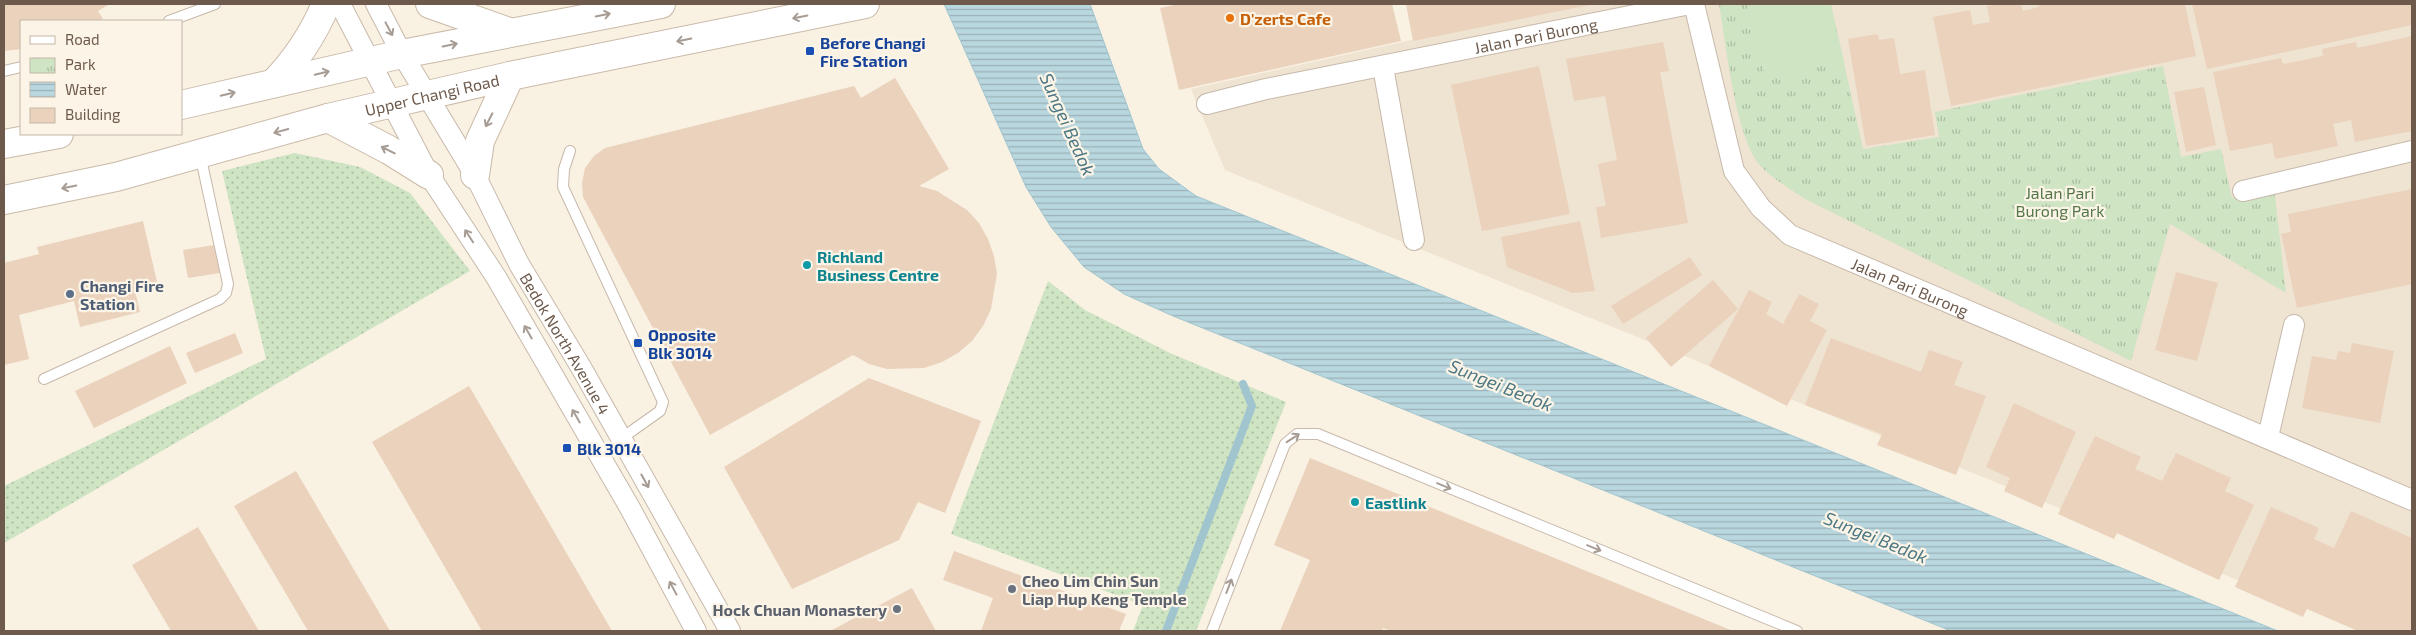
<svg xmlns="http://www.w3.org/2000/svg" width="2416" height="635" viewBox="0 0 2416 635" font-family="'Exo 2',sans-serif">
<defs>
<pattern id="grass-dots" width="8" height="8" patternUnits="userSpaceOnUse" patternTransform="scale(1.25)"><rect width="8" height="8" fill="#cee4c3"/><path d="M2 2h.1M6 6h.1" fill="none" stroke="#abbca1" stroke-width="1.8" stroke-linecap="round"/></pattern>
<pattern id="park-tufts" width="24" height="20" patternUnits="userSpaceOnUse" patternTransform="scale(1.25)"><rect width="24" height="20" fill="#cee4c3"/><path d="M3 7l-1-3M5 7V3M7 7l1-3M15 17l-1-3M17 17v-4M19 17l1-3" fill="none" stroke="#abbca1"/></pattern>
<pattern id="water-rules" width="6" height="5" patternUnits="userSpaceOnUse" patternTransform="scale(1.25)"><rect width="6" height="5" fill="#b9d7df"/><path d="M0 2.5h6" fill="none" stroke="#9bb1b7"/></pattern>
</defs>
<rect width="100%" height="100%" fill="#f9f1e2"/>
<polygon fill="#efe3d1" points="1573,4 2412,4 2412,631 2363,631 1225,170 1191,89"/>
<g fill="url(#grass-dots)">
<polygon points="295,153 360,167 410,193 470,271 4,543 4,486 266,359 222,171"/>
<polygon points="1048,281 1085,310 1170,353 1286,402 1196,631 1133,631 1143,605 951,534"/>
</g>
<path fill="url(#park-tufts)" d="M1719,4H1831L1863,149L1939,137L1935,112L2163,66L2181,157L2221,149L2232,198L2274,187L2286,293L2170,224L2131,361L1805,199C1789,188 1772,179 1759,164C1735,134 1726,44 1719,4Z"/>
<polygon fill="#cee4c3" points="1747,4 1830,4 1844,61 1766,79"/>
<polygon fill="url(#water-rules)" stroke="#a1c5cf" points="944,4 1090,4 1143,149 1159,169 1196,196 2278,631 1951,631 1173,316 1124,294 1084,267 1051,227 1026,187"/>
<g fill="none" stroke-linecap="round" stroke-linejoin="round">
<polyline stroke="#a1c5cf" stroke-width="8" points="1166,631 1252,406 1243,384"/>
</g>
<g fill="#ead2bd">
<polygon points="4,4 110,4 98,11 103,19 98,21 21,21 21,49 4,51"/>
<polygon points="1179,4 1392,4 1401,41 1179,90 1160,8"/>
<polygon points="1406,4 1589,4 1589,5 1413,41"/>
<polygon points="2000,4 2021,4 2023,11 2039,7 2038,4 2185,4 2196,56 1951,106 1933,17 1970,10 1973,25 1990,22 1987,6"/>
<polygon points="2192,4 2412,4 2412,25 2207,69"/>
<polygon points="1878,34 1879,40 1894,38 1900,74 1925,70 1935,135 1866,146 1848,39"/>
<polygon points="2412,36 2412,131 2355,142 2351,120 2333,124 2338,146 2275,159 2272,143 2230,151 2213,72 2281,58 2283,64 2323,56 2322,49 2356,42 2357,48"/>
<polygon points="1663,42 1669,71 1660,72 1688,223 1601,238 1596,207 1606,206 1598,164 1617,160 1605,96 1574,101 1566,59"/>
<polygon points="1539,66 1570,214 1482,231 1451,85"/>
<polygon points="895,78 949,169 919,186 937,191 967,210 979,223 988,239 994,256 997,274 991,309 983,326 972,341 958,353 942,362 924,368 887,369 869,364 853,355 710,435 583,197 582,183 585,168 594,156 605,148 854,86 861,98"/>
<polygon points="2204,87 2216,145 2186,152 2174,92"/>
<polygon points="2412,189 2412,284 2297,308 2281,234 2291,232 2288,214"/>
<polygon points="143,221 157,282 134,287 140,312 80,327 74,301 19,315 29,359 4,365 4,263 39,254 37,247"/>
<polygon points="1580,221 1595,291 1573,293 1507,267 1501,237"/>
<polygon points="214,245 220,273 188,278 183,250"/>
<polygon points="1690,257 1702,275 1623,324 1611,306"/>
<polygon points="2176,272 2218,283 2197,361 2155,350"/>
<polygon points="1713,280 1738,309 1671,367 1646,338"/>
<polygon points="1749,290 1772,302 1766,314 1783,324 1799,294 1819,304 1810,321 1827,330 1787,406 1709,366"/>
<polygon points="235,333 243,353 195,373 186,353"/>
<polygon points="1831,338 1921,372 1929,350 1963,362 1954,385 1986,396 1956,475 1877,445 1882,434 1805,405"/>
<polygon points="2352,343 2394,351 2380,423 2302,408 2312,356 2336,360 2338,351 2350,353"/>
<polygon points="170,346 187,383 94,428 75,391"/>
<polygon points="869,378 981,421 945,513 918,502 899,540 792,589 724,467"/>
<polygon points="469,386 612,631 482,631 372,442"/>
<polygon points="2014,403 2076,432 2042,508 2004,491 2010,478 1986,467"/>
<polygon points="2095,436 2141,457 2135,469 2162,481 2176,453 2231,478 2225,491 2254,505 2219,580 2117,533 2114,539 2058,514"/>
<polygon points="1310,458 1733,631 1392,631 1383,628 1382,631 1280,631 1310,560 1274,545"/>
<polygon points="296,471 390,631 308,631 234,506"/>
<polygon points="2271,507 2319,528 2314,539 2334,548 2351,511 2412,538 2412,631 2358,631 2307,609 2303,617 2235,587"/>
<polygon points="198,527 259,631 171,631 132,565"/>
<polygon points="954,551 1126,614 1119,631 981,631 993,598 943,580"/>
<polygon points="912,588 936,631 830,631"/>
</g>
<g fill="none" stroke-linecap="round" stroke-linejoin="round">
<g stroke="#c7b9ab" stroke-width="12">
<g id="lane">
<polyline points="169,21 215,4"/>
<polyline points="4,71 21,67"/>
<polyline points="570,151 564,169 563,187 663,402 660,411 622,438"/>
<polyline points="44,379 220,299 226,293 228,284 200,154"/>
<polyline points="1212,631 1285,444 1297,434 1318,434 1797,631"/>
</g>
</g>
<g stroke="#c7b9ab" stroke-width="22">
<g id="street">
<polyline points="340,4 429,175 496,277 630,508 696,631"/>
<path id="s1" d="M376,4L402,54L475,175L519,264L582,369L730,631"/>
<path id="s2" d="M1694,4L1734,171L1761,208L1790,235L2412,500"/>
<polyline points="1383,67 1414,240"/>
<path id="s3" d="M1207,104L1266,89L1690,4"/>
<polyline points="2243,191 2412,151"/>
<polyline points="2268,437 2294,325"/>
</g>
</g>
<g stroke="#cabaa9" stroke-width="30">
<g id="secondary">
<polyline points="430,4 509,32"/>
<path d="M274,83C297,59 313,35 326,4"/>
<polyline points="181,105 402,54 661,4"/>
<polyline points="328,118 389,150 429,175"/>
<polyline points="4,144 59,134"/>
<polyline points="475,175 480,141 510,76"/>
<path id="s4" d="M4,200L116,177L328,118L510,76L865,4"/>
</g>
</g>
<use href="#lane" stroke="#fff" stroke-width="10"/>
<use href="#street" stroke="#fff" stroke-width="20"/>
<use href="#secondary" stroke="#fff" stroke-width="28"/>
</g>
<defs><path id="oneway-shaft" d="M-6 0H5M1.5-3L5.5 0L1.5 3" fill="none" stroke-width="1.6" stroke-linecap="round" stroke-linejoin="round" transform="scale(1.25)"/></defs>
<g stroke="#a79c94">
<use href="#oneway-shaft" transform="translate(603 15) rotate(-11)"/>
<use href="#oneway-shaft" transform="translate(800 17) rotate(169)"/>
<use href="#oneway-shaft" transform="translate(389 29) rotate(62)"/>
<use href="#oneway-shaft" transform="translate(684 40) rotate(169)"/>
<use href="#oneway-shaft" transform="translate(450 45) rotate(-12)"/>
<use href="#oneway-shaft" transform="translate(322 73) rotate(-14)"/>
<use href="#oneway-shaft" transform="translate(228 94) rotate(-13)"/>
<use href="#oneway-shaft" transform="translate(489 120) rotate(117)"/>
<use href="#oneway-shaft" transform="translate(281 131) rotate(165)"/>
<use href="#oneway-shaft" transform="translate(388 150) rotate(-154)"/>
<use href="#oneway-shaft" transform="translate(69 187) rotate(168)"/>
<use href="#oneway-shaft" transform="translate(469 236) rotate(-123)"/>
<use href="#oneway-shaft" transform="translate(528 332) rotate(-120)"/>
<use href="#oneway-shaft" transform="translate(576 416) rotate(-120)"/>
<use href="#oneway-shaft" transform="translate(1293 438) rotate(-33)"/>
<use href="#oneway-shaft" transform="translate(645 481) rotate(61)"/>
<use href="#oneway-shaft" transform="translate(1444 486) rotate(22)"/>
<use href="#oneway-shaft" transform="translate(1594 548) rotate(22)"/>
<use href="#oneway-shaft" transform="translate(1229 586) rotate(-69)"/>
<use href="#oneway-shaft" transform="translate(673 588) rotate(-118)"/>
</g>
<circle fill="#e8710a" stroke="#fcf5e7" stroke-width="2" cx="1230" cy="18" r="5"/>
<g fill="#1a4fb4" stroke="#fcf5e7" stroke-width="2">
<rect x="805" y="46" width="10" height="10" rx="2.5"/>
<rect x="633" y="338" width="10" height="10" rx="2.5"/>
<rect x="562" y="443" width="10" height="10" rx="2.5"/>
</g>
<g fill="#0f9aa8" stroke="#fcf5e7" stroke-width="2">
<circle cx="807" cy="265" r="5"/>
<circle cx="1355" cy="502" r="5"/>
</g>
<circle fill="#5c6f8a" stroke="#fcf5e7" stroke-width="2" cx="70" cy="294" r="5"/>
<g fill="#6b7280" stroke="#fcf5e7" stroke-width="2">
<circle cx="1012" cy="589" r="5"/>
<circle cx="897" cy="609" r="5"/>
</g>
<g text-anchor="middle" dominant-baseline="central" stroke-width="4.5" stroke-linejoin="round" paint-order="stroke">
<g font-size="16" font-weight="bold" fill="#c56008" stroke="#fcf5e7" text-anchor="start">
<text x="1240" y="18">D'zerts Cafe</text>
</g>
<g font-size="16" fill="#6d5a4c" stroke="#fcf5e7">
<text stroke="none"><textPath href="#s3" startOffset="336">Jalan Pari Burong</textPath></text>
<text stroke="none"><textPath href="#s4" startOffset="441">Upper Changi Road</textPath></text>
<text stroke="none"><textPath href="#s2" startOffset="388">Jalan Pari Burong</textPath></text>
<text stroke="none"><textPath href="#s1" startOffset="389">Bedok North Avenue 4</textPath></text>
</g>
<g font-size="16" font-weight="bold" fill="#164399" stroke="#fcf5e7" text-anchor="start">
<text x="820" y="42">Before Changi<tspan x="820" dy="18">Fire Station</tspan></text>
<text x="648" y="334">Opposite<tspan x="648" dy="18">Blk 3014</tspan></text>
<text x="577" y="448">Blk 3014</text>
</g>
<g font-size="16" fill="#547749" stroke="#fcf5e7">
<text x="2060" y="192">Jalan Pari<tspan x="2060" dy="18">Burong Park</tspan></text>
</g>
<g font-size="16" font-weight="bold" fill="#0d838f" stroke="#fcf5e7" text-anchor="start">
<text x="817" y="256">Richland<tspan x="817" dy="18">Business Centre</tspan></text>
<text x="1365" y="502">Eastlink</text>
</g>
<g font-size="16" font-weight="bold" fill="#4e5e75" stroke="#fcf5e7" text-anchor="start">
<text x="80" y="285">Changi Fire<tspan x="80" dy="18">Station</tspan></text>
</g>
<g font-size="16" font-weight="bold" fill="#5b616d" stroke="#fcf5e7" text-anchor="start">
<text x="1022" y="580">Cheo Lim Chin Sun<tspan x="1022" dy="18">Liap Hup Keng Temple</tspan></text>
<text x="887" y="609" text-anchor="end">Hock Chuan Monastery</text>
</g>
<g font-size="18" font-style="italic" fill="#4c7784" stroke="#fcf5e7">
<text transform="translate(1068 124) rotate(66)">Sungei Bedok</text>
<text transform="translate(1501 385) rotate(22)">Sungei Bedok</text>
<text transform="translate(1876 537) rotate(22)">Sungei Bedok</text>
</g>
</g>
<rect width="2416" height="635" fill="none" stroke="#6d5a4c" stroke-width="10"/>
<rect x="20" y="20" width="162" height="115" fill="#fcf5e7" stroke="#c3b7a9"/>
<rect x="30" y="36" width="25" height="8" fill="#ffffff" stroke="#c3b7a9"/>
<text x="65" y="45" font-size="15" fill="#6d5a4c">Road</text>
<rect x="30" y="58" width="25" height="15" fill="url(#park-tufts)" stroke="#c3b7a9"/>
<text x="65" y="70" font-size="15" fill="#6d5a4c">Park</text>
<rect x="30" y="82" width="25" height="15" fill="url(#water-rules)" stroke="#c3b7a9"/>
<text x="65" y="95" font-size="15" fill="#6d5a4c">Water</text>
<rect x="30" y="108" width="25" height="15" fill="#ead2bd" stroke="#c3b7a9"/>
<text x="65" y="120" font-size="15" fill="#6d5a4c">Building</text>
</svg>
